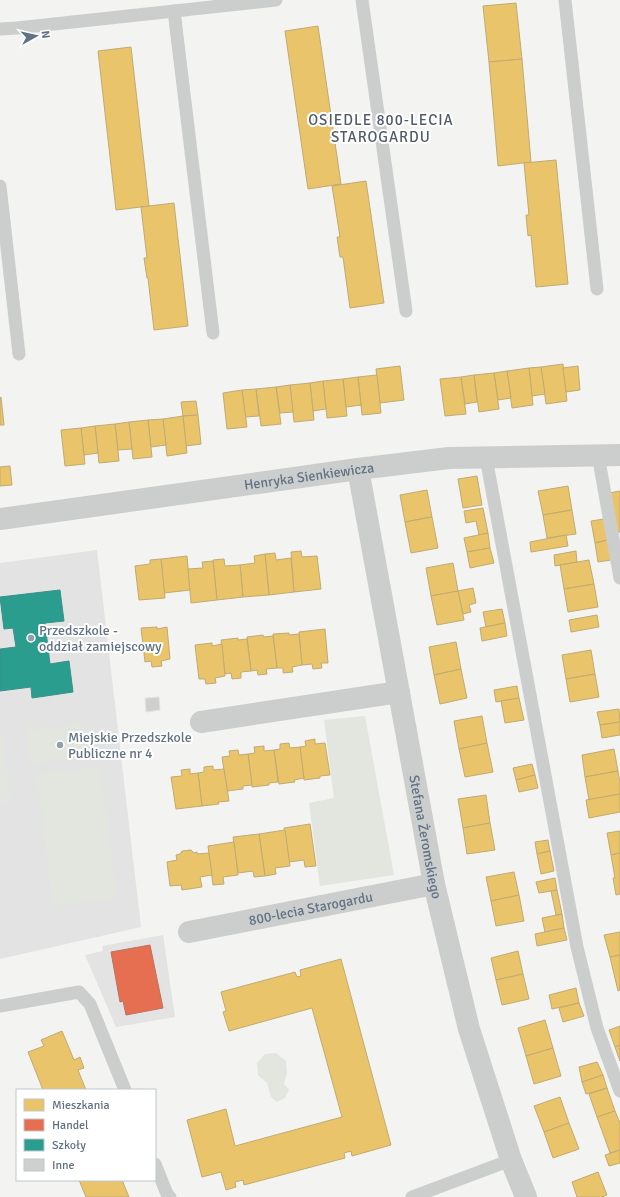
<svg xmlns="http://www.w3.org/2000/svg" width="620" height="1197" viewBox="0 0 620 1197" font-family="Signika,sans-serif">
<rect width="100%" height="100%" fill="#f3f3f1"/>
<g fill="#e2e3e2">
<polygon points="97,550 141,927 0,959 0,563"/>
<polygon points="163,935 175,1017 116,1027 85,955 103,951 102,946"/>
</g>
<g fill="#e2e6df">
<polygon points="365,716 394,875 320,886 309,803 334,798 324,720"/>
<polygon points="82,724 86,757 30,764 26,731"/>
<polygon points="2,731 11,802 0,803 0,732"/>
<polygon points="100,767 117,898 53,906 36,775"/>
<polygon points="276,1053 286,1061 287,1073 284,1084 289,1090 285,1098 277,1102 271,1097 267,1083 258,1075 257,1063 265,1054"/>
</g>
<g fill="#e9c46a" stroke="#c0ab72">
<polygon points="516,3 522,59 489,62 483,6"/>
<polygon points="318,26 341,184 308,189 285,31"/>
<polygon points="131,47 149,206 116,210 98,51"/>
<polygon points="522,59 531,162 498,166 489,62"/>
<polygon points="556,160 568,284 536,287 531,235 528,236 526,215 529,215 524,163"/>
<polygon points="366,181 384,303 350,308 343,257 340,257 337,237 340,237 332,186"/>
<polygon points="174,203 188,326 154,330 148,278 147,278 144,258 147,258 141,207"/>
<polygon points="563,364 567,401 546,404 541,367"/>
<polygon points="400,366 404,400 380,403 376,369"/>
<polygon points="578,366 580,390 566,392 563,368"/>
<polygon points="541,367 545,394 532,396 529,368"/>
<polygon points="529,368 533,405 512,408 507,371"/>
<polygon points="507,371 511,398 498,400 494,373"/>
<polygon points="494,373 499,409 479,412 474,375"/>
<polygon points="377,375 381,413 362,415 358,377"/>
<polygon points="474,375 477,402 465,404 461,377"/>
<polygon points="358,377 361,405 346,407 343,379"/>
<polygon points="461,377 466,414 445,416 440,379"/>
<polygon points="343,379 347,416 327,418 323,381"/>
<polygon points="323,381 326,409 313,411 310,383"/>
<polygon points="310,383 314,420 294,422 290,385"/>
<polygon points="290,385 293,412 280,413 276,387"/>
<polygon points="276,387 281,424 261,426 256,389"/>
<polygon points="256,389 259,416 245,417 242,390"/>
<polygon points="242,390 247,427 227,429 223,393"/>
<polygon points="1,397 4,425 0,425 0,398"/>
<polygon points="196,401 198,415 183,416 181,402"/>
<polygon points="198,415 201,444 186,446 183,416"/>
<polygon points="183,416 187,453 167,456 163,419"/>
<polygon points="163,419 166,445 151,447 148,420"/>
<polygon points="148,420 152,457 133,459 129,422"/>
<polygon points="129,422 132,449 118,450 115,424"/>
<polygon points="115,424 119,461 99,463 95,426"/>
<polygon points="95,426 98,453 84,455 81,428"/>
<polygon points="81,428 85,464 65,466 61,430"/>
<polygon points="10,466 12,485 0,486 0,467"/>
<polygon points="477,476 482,505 463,508 458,479"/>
<polygon points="568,486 572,510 543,515 538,491"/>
<polygon points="427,490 432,517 405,522 400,495"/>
<polygon points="620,491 620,532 616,532 609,493"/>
<polygon points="483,508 488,533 479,535 476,521 466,523 464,511"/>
<polygon points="572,510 576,534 547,538 543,515"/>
<polygon points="432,517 438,548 411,553 405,522"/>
<polygon points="604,519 608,540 595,543 591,521"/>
<polygon points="488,533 490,548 467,552 464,538"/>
<polygon points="566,535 568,546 531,552 530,542"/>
<polygon points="608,540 611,560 598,562 595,543"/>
<polygon points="490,548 494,563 470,568 467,552"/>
<polygon points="301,551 302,557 317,556 321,589 294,592 291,552"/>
<polygon points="576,551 577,562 555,566 554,555"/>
<polygon points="275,553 276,560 291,558 294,592 269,595 265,554"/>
<polygon points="265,554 269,595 243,597 240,565 255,563 254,556"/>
<polygon points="187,556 190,590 164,593 161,559"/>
<polygon points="161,559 165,598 139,600 135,566 150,564 150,560"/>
<polygon points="224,559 225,566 240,565 243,597 217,600 213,560"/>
<polygon points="589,560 594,584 564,589 560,565"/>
<polygon points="213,561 217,600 191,603 188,569 203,568 202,562"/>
<polygon points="453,563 458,591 431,596 426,568"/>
<polygon points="594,584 598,607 568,612 564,589"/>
<polygon points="473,588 476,603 469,605 471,612 463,614 458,591"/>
<polygon points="458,591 464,620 437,625 431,596"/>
<polygon points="502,609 505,623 486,627 483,612"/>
<polygon points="597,615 599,627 571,632 569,620"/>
<polygon points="505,623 507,636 482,641 480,628"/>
<polygon points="157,627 157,629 167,627 170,659 161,661 162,666 152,667 151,661 145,662 141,628"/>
<polygon points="325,629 328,663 321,663 322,668 313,669 312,664 302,665 299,632"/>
<polygon points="289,633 289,635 299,634 302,665 292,667 293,672 283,673 283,668 277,668 273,634"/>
<polygon points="263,635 264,637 273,636 277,668 266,669 267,674 258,675 257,670 251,671 247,637"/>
<polygon points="238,638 238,640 247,639 251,671 241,672 241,678 232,679 231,673 225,674 221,640"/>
<polygon points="456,642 461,669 434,675 429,647"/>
<polygon points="212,643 212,646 222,644 225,676 215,678 216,683 206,684 205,679 199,679 195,645"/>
<polygon points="591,650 595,674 566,679 562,655"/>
<polygon points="461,669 467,698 440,704 434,675"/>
<polygon points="595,674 599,697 570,702 566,679"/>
<polygon points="517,686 519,698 496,702 494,690"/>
<polygon points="519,698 524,720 505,723 501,701"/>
<polygon points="619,709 620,722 600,725 597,712"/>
<polygon points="482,716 487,743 459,749 454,721"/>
<polygon points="620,722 620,735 602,738 600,725"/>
<polygon points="315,739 315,744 325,743 330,775 320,776 320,778 304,780 300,747 306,746 305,741"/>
<polygon points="289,743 290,748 300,747 304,778 294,780 295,782 279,784 274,750 280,749 280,744"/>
<polygon points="487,743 493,772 465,777 459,749"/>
<polygon points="264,746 264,751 274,750 278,782 269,783 269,785 252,787 248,754 255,753 254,747"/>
<polygon points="614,749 618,771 585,777 582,755"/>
<polygon points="238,750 239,755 248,754 252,785 243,786 243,789 227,791 222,757 230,756 229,751"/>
<polygon points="532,764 535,775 516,780 513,768"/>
<polygon points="213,766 213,770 224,769 229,801 218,802 219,804 202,806 198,773 204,772 204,767"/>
<polygon points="190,769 190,774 198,773 202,806 176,809 171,777 182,776 181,770"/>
<polygon points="618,771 620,783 620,794 589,800 585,777"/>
<polygon points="535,775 538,788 519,792 516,780"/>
<polygon points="620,794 620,812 589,818 586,800"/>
<polygon points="486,795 490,823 463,828 458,799"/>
<polygon points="490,823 495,850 467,854 463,828"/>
<polygon points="310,824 316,866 305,867 304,860 289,862 284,828"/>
<polygon points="285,830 290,866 275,868 276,874 265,876 259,834"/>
<polygon points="620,831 620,853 611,855 607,833"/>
<polygon points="259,834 265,876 254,877 253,871 238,873 233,837"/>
<polygon points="548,840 550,851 537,854 535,842"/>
<polygon points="234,842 238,875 223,877 224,884 213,885 208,846"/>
<polygon points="191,850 194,853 197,852 197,854 209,853 212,875 200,877 202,887 182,890 181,885 170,886 167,862 177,860 176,855 180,854 182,851"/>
<polygon points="550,851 554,871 541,874 537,854"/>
<polygon points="620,853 620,894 616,895 613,878 615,878 611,855"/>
<polygon points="514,872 519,895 491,901 486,877"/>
<polygon points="555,878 557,890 539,893 536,882"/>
<polygon points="557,890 562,914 556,915 551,891"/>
<polygon points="519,895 524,921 496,926 491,901"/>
<polygon points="562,914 564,928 545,932 542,918"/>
<polygon points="564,928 567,940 537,946 535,934"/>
<polygon points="620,932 620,955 610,957 604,935"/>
<polygon points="518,951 523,974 496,980 491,958"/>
<polygon points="620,955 620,990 618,991 610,957"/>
<polygon points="341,959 391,1145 352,1156 351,1151 344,1153 345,1158 244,1185 243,1180 235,1182 236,1187 226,1190 221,1172 202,1177 187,1120 226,1109 235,1146 342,1117 312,1008 229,1031 223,1012 226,1011 221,992 295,972 297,977 301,976 300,970"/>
<polygon points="523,974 529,999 502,1005 496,980"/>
<polygon points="576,988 579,1003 552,1009 549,995"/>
<polygon points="579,1003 584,1016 563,1022 559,1008"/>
<polygon points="545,1020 553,1048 526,1056 518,1028"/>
<polygon points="620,1026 620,1045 615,1047 609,1030"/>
<polygon points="62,1031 74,1060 80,1057 84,1068 78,1070 86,1090 43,1090 28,1052 44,1046 41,1040"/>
<polygon points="620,1045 620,1061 615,1047"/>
<polygon points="553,1048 561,1076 534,1084 526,1056"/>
<polygon points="597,1062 603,1075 582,1082 579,1067"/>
<polygon points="603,1075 607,1088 586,1094 582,1082"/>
<polygon points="607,1088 615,1111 597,1117 589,1094"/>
<polygon points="560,1097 569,1123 544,1132 534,1106"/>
<polygon points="615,1111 620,1123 620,1150 610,1153 597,1117"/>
<polygon points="569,1123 579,1149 553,1158 544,1132"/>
<polygon points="620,1150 620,1163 609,1166 605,1155"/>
<polygon points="598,1172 607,1195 602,1197 577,1197 572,1182"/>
<polygon points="79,1180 122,1180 129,1197 86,1197"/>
</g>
<polygon fill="#e76f51" stroke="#bf7060" points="150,945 163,1008 126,1015 123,1001 120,1002 111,952"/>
<polygon fill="#2a9d8f" stroke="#3a908b" points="60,590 64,621 45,623 50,664 69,661 73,692 32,698 31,687 0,691 0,649 16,647 13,628 4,629 0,597"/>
<polygon fill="#ced0d0" stroke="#e2e2e1" points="159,697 160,710 146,712 145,698"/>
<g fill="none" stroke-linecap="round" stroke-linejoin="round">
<g stroke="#cccece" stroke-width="13">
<polyline points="362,0 406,311"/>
<polyline points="565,0 597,289"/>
<polyline points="174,11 213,333"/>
<polyline points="0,29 17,28 276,0"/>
<polyline points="0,186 19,354"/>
<polyline points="598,455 620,578"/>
<polyline points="486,458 577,947 597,1028 620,1091"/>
<polyline points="0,1006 79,992 90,1004 125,1090"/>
<polyline points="155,1164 167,1194 170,1197"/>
<polyline points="412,1197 511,1160"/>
</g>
<g stroke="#cccece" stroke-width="22">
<path id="s1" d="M358,469L434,884L469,1029L511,1160L526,1197"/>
<path id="s2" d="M0,519L358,469L449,458L620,455"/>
<polyline points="201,722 399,692"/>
<path id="s3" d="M189,932L434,884"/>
</g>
</g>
<g fill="#949faa" stroke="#fff" stroke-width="1.5">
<circle cx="31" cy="638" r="4"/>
<circle cx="60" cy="745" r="4"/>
</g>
<g text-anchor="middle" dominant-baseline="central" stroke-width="4" stroke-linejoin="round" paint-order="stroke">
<g font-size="14" fill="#617283" stroke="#fff">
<text stroke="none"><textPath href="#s2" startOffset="312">Henryka Sienkiewicza</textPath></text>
<text stroke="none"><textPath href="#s1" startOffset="374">Stefana Żeromskiego</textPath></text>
<text stroke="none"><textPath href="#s3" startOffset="124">800-lecia Starogardu</textPath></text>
</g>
<g font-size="14" fill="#617283" stroke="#fff" text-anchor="start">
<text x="39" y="630">Przedszkole -<tspan x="39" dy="16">oddział zamiejscowy</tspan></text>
<text x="68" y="737">Miejskie Przedszkole<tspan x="68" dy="16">Publiczne nr 4</tspan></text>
</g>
<g font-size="15" letter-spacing="1" fill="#4f5c68" stroke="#fff">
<text x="381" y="120">OSIEDLE 800-LECIA<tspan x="381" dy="17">STAROGARDU</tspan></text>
</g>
</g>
<rect x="16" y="1089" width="140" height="92" fill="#ffffff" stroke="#c0c7cd"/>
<rect x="24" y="1099" width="20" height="12" fill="#e9c46a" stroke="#c0c7cd"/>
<text x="52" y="1109" font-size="12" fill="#617283">Mieszkania</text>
<rect x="24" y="1119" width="20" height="12" fill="#e76f51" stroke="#c0c7cd"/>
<text x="52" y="1129" font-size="12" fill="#617283">Handel</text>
<rect x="24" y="1139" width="20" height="12" fill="#2a9d8f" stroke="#c0c7cd"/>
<text x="52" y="1149" font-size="12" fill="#617283">Szkoły</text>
<rect x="24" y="1159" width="20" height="12" fill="#ced0d0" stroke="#c0c7cd"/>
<text x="52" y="1169" font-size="12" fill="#617283">Inne</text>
<g transform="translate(36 36) rotate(82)" stroke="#ffffff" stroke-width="3" paint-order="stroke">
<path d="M0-3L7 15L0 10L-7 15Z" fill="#617283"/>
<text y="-6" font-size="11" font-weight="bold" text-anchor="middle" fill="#617283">N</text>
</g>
</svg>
